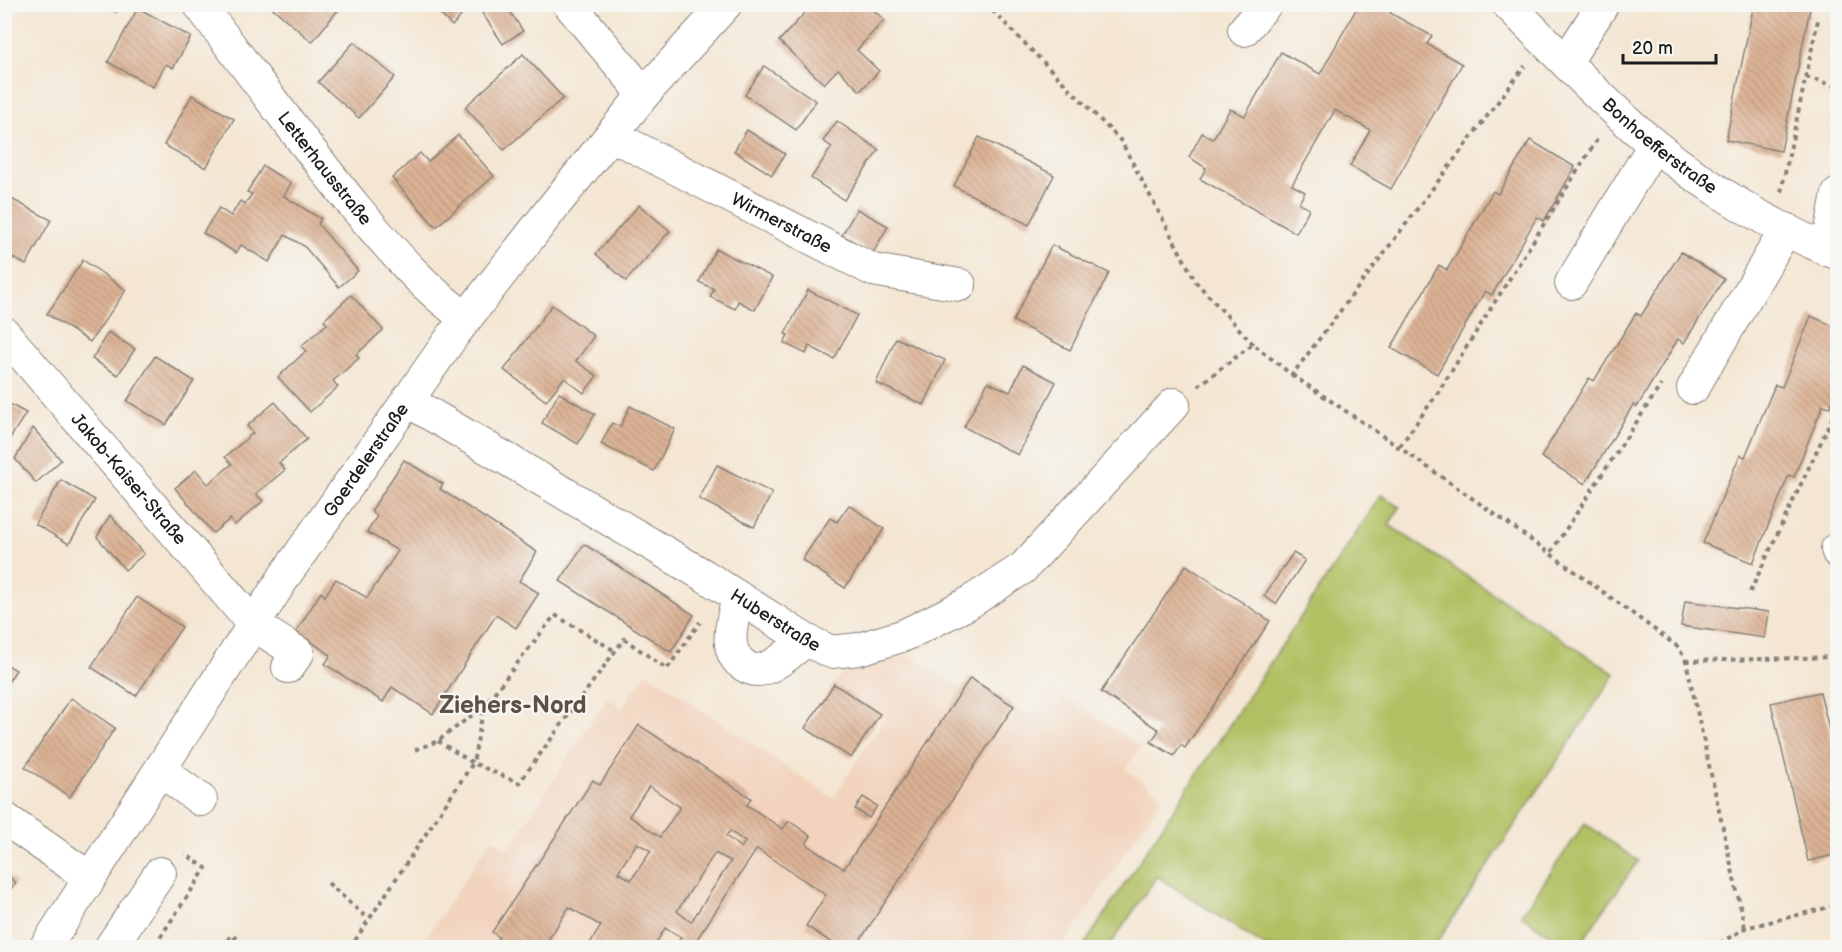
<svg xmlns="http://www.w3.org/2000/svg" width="1842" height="952" viewBox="0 0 1842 952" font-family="'Balsamiq Sans',sans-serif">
<defs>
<pattern id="building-back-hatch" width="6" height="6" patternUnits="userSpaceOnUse" patternTransform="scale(1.5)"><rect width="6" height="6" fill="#dbb294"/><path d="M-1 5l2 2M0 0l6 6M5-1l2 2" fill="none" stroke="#bb987f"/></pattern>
</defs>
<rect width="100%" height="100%" fill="#f6f6f2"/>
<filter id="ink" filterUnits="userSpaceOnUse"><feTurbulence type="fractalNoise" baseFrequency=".0167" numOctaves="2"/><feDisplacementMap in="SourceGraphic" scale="12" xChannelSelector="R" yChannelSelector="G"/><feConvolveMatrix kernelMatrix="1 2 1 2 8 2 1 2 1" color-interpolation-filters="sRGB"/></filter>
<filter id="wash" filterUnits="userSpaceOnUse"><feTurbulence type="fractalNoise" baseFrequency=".008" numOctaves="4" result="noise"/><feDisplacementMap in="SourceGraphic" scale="24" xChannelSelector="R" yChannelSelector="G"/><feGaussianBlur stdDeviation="1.35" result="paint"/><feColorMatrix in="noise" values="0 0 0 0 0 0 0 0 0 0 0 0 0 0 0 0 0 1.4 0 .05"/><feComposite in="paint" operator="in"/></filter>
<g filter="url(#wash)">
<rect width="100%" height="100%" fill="#f4e6d3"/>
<polygon fill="#f2d4be" points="909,655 963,688 970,678 1027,715 1048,685 1141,747 1125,769 1163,796 1063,947 419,948 492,838 508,849 607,698 622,708 646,672 833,798 885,718 834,684 843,672"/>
<g fill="#b1c062" stroke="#666e3f" stroke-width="1.5">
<polygon points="1381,495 1400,507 1389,525 1615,674 1434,947 1266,947 1157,876 1109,947 1083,947"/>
<polygon points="1585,823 1638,861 1578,947 1568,947 1521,915"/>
</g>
<g id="blocks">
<g fill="url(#building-back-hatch)" fill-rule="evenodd">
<polygon points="106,4 122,4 116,12"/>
<polygon points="268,4 343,4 312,42"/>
<polygon points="430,4 472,4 452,26"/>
<polygon points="476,4 505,4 523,31 503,44"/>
<polygon points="813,4 867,4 884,20 857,50 879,71 860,91 838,69 824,84 779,41"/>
<polygon points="1359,4 1395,4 1390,13 1432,36 1427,44 1462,64 1391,189 1350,166 1370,130 1335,110 1292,185 1305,192 1299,203 1309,209 1296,233 1200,179 1206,168 1189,157 1202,133 1213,139 1230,109 1245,116 1281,52 1320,74"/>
<polygon points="1754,4 1811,4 1781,151 1726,140"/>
<polygon points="138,8 191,37 173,68 166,64 153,87 108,62"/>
<polygon points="354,42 395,77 359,118 318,82"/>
<polygon points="523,54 563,98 504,150 465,107"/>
<polygon points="764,66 816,101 796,130 745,95"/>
<polygon points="192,95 234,119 206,168 164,145"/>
<polygon points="4,102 11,106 4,116"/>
<polygon points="837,121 879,150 844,200 811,178 832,147 823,141"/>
<polygon points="747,130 785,154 772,175 734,151"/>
<polygon points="458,135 494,176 436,227 392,178 420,153 428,162"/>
<polygon points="979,137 1054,175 1029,225 954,186"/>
<polygon points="1530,140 1575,167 1544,221 1537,217 1492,295 1485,291 1437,374 1391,348 1439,265 1447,270 1493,191 1498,194"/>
<polygon points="263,166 291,183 284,196 321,219 318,224 358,271 339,287 304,246 285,235 269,262 241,245 236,253 203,233 219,208 231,216 240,201 245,204 252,194 247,192"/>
<polygon points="4,195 51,220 26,265 4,253"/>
<polygon points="639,205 670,231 626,281 596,254"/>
<polygon points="857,209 888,226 873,253 842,235"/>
<polygon points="1052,245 1109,273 1070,350 1013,321"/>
<polygon points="716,249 772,277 755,310 738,301 735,309 710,297 714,289 699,282"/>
<polygon points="1681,252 1724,279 1684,343 1678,339 1637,407 1633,405 1585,484 1541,457 1589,378 1594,381 1636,313 1641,316"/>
<polygon points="83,260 126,290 90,342 47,314"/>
<polygon points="808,290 857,315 834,359 809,346 806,354 784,343 788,335 785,334"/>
<polygon points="351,295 383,330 356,355 359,358 333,381 338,387 310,412 278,377 306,351 301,346 327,324 324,320"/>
<polygon points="552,305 594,336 576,361 597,376 584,393 564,378 546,401 504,370"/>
<polygon points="1811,316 1838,328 1838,388 1830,407 1823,405 1794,477 1789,475 1753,563 1703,543 1740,455 1745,457 1775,385 1782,387"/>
<polygon points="108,332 135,349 118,375 92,359"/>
<polygon points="896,338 945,360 924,405 876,383"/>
<polygon points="155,356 194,381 166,425 127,401"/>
<polygon points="1023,365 1056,382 1018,455 964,427 988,382 1010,392"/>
<polygon points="559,393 595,414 578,444 542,423"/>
<polygon points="4,401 26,413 4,448"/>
<polygon points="275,402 307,439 279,463 285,470 256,494 263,501 235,525 230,519 213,533 175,488 196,470 208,484 232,464 225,457 253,433 247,426"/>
<polygon points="630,406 675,429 654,471 601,444 612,423 620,427"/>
<polygon points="33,428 61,460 36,483 15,459"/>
<polygon points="404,460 443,484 440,489 537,552 519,581 539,593 516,628 496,615 433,714 392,687 383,702 325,664 331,655 296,632 321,592 325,596 336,579 367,598 398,551 367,532 377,516 371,511"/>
<polygon points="717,465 772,493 754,527 699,499"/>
<polygon points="61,480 95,500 69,544 35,524"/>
<polygon points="849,505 884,529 845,588 802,560 830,518 837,522"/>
<polygon points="110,515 144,554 125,570 97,537"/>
<polygon points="584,544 694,615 671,652 560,581"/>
<polygon points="1293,553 1305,560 1276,604 1264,596"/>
<polygon points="1186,565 1270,621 1185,748 1181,745 1174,756 1151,742 1159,730 1101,692"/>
<polygon points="137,597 182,627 136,696 91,667"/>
<polygon points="1685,601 1769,612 1765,638 1681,626"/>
<polygon points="4,663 16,670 4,688"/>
<path d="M970,678L1014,706L855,948H840L806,926L826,895L757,849L691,948H674L681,937L665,928L653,948H587L601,926L569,907L543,948H492L499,937L492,932L593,780L600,785L639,725L751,798L747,805L783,829L789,821L811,836L806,844L844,869ZM649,786L680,807L660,837L629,816ZM730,831L745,842L741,848L726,836ZM637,843L651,851L631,880L618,872ZM715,853L731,861L691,922L677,911Z"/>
<polygon points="834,684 880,714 851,758 805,728"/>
<polygon points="1820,692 1838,767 1838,854 1808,861 1771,703"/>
<polygon points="71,698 115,728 70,797 25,767"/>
<polygon points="863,797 877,806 869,818 855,809"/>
<polygon points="4,872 16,883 4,896"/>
</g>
</g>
</g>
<g filter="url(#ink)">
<use href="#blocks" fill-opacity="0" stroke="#888178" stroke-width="1.5"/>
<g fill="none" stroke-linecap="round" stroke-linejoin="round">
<g stroke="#888178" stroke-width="34">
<g id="minor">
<path id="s1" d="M199,4C251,73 302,142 356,208C390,248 423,288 466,318"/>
<polyline points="569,4 644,94"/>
<path id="s2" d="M1508,4C1555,52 1602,101 1653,144C1707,188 1774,228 1838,254"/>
<polyline points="1244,30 1266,4"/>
<polyline points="1566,62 1603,4"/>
<path id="s3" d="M611,135L873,270L960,285"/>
<polyline points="1827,250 1838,194"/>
<polyline points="1571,283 1654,145"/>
<path id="s4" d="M4,333L254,625L298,653L288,667"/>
<polyline points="1693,388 1786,229"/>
<path id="s5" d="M408,401L705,576L806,640L831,652L859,649L905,635L967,604L1023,568L1174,404"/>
<polyline points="1837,549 1838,552"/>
<path d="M738,597C733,619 721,652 745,666C751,670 756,671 763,669C779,664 793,650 806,640"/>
<polyline points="160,770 201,800"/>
<polyline points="4,818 90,878"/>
<path id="s6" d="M45,948L286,574L454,334L553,207L644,94L726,4"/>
<polyline points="110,948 160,873"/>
</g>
</g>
<g stroke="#888178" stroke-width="4" stroke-dasharray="4.5 4.5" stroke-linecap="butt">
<polyline points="986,4 1121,141 1196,282 1253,344"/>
<polyline points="1806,77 1838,87"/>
<polyline points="1781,192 1818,20"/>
<path d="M1292,375C1423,462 1551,553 1678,647L1686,661L1745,928"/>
<polyline points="1198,386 1253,344 1292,375 1525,66"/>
<polyline points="1400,446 1437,394 1598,138"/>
<polyline points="1551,552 1661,385"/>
<polyline points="1750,592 1838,406"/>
<polyline points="1686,661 1837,657"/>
<polyline points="438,741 473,763 484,706"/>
<polyline points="415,750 438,741 484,706 555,615 615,651"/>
<polyline points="328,883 368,919"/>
<polyline points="172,948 159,939 206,868 185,854"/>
<polyline points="223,948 231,935 251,948"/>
<polyline points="350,948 473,763 519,783 624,639 667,669 700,622"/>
<polyline points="1712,948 1745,928 1838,905"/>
</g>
<use href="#minor" stroke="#fff" stroke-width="32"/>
</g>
</g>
<g text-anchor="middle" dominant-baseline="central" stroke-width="4.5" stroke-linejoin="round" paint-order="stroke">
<g font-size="18" fill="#1c1c1c" stroke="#f6f6f2">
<text stroke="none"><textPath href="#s2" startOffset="208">Bonhoefferstraße</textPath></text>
<text stroke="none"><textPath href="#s1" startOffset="207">Letterhausstraße</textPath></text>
<text stroke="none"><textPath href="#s3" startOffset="192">Wirmerstraße</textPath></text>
<text stroke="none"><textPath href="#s6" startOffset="584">Goerdelerstraße</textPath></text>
<text stroke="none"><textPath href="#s4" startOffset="192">Jakob-Kaiser-Straße</textPath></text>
<text stroke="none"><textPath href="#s5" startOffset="428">Huberstraße</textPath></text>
</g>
<g font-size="24" font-weight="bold" fill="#5f5046" stroke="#f6f6f2">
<text x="513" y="705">Ziehers-Nord</text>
</g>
</g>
<rect width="1842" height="952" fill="none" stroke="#f6f6f2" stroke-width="24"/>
<path d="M1623 54v9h93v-9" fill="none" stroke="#1c1c1c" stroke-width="3"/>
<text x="1632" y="54" font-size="18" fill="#1c1c1c" stroke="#f6f6f2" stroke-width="4.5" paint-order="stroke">20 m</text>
</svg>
